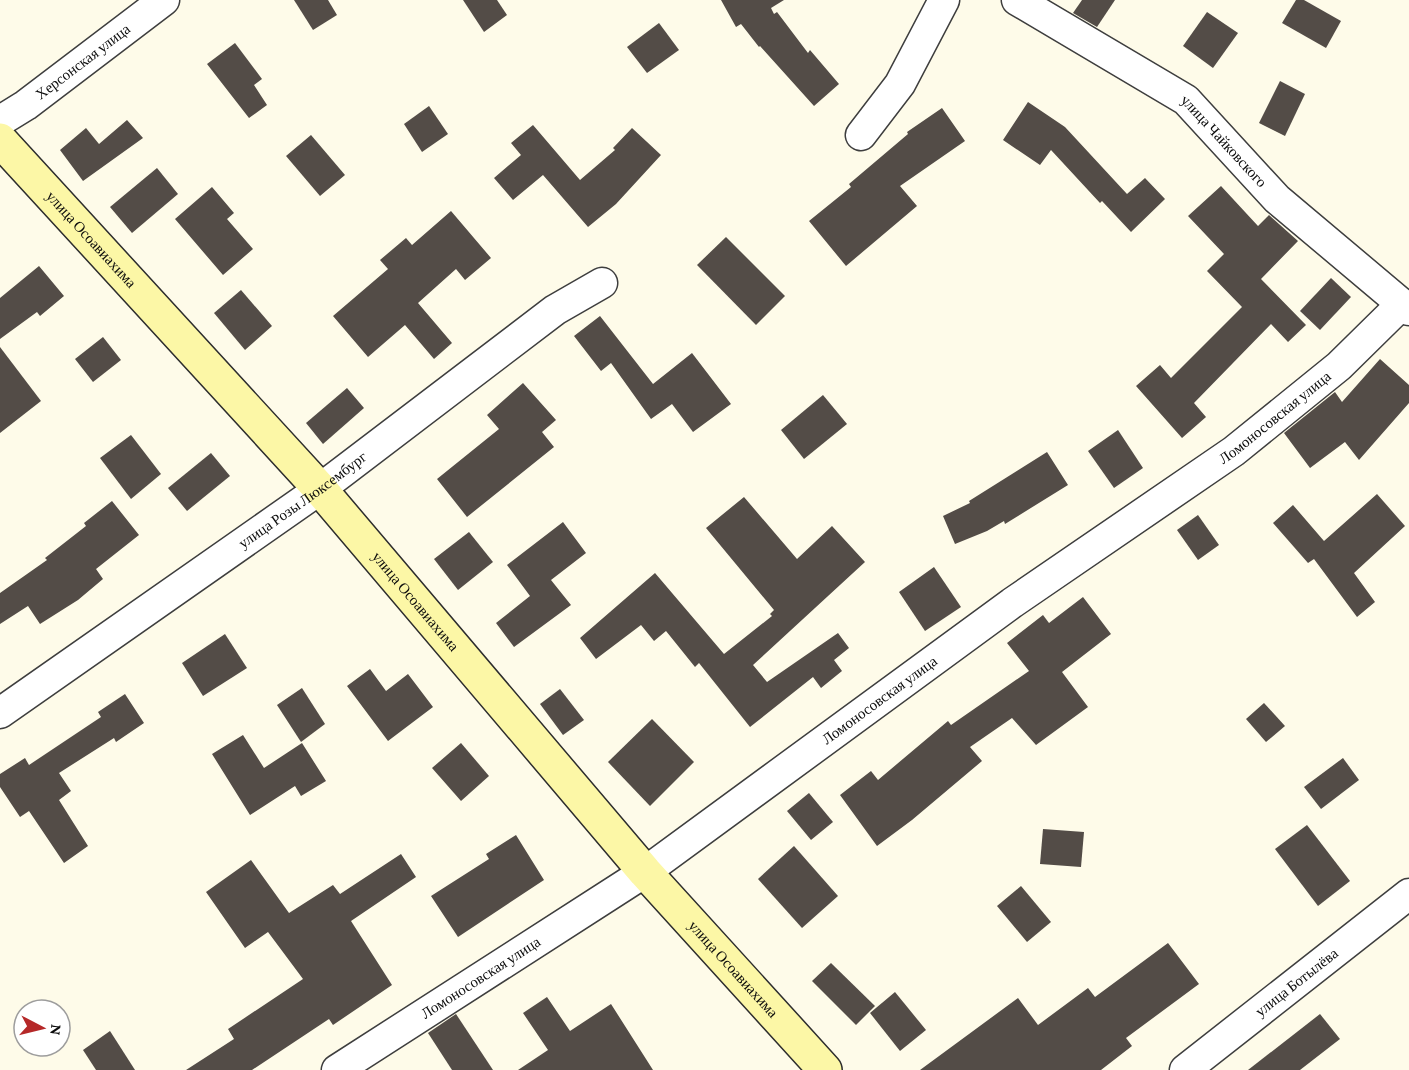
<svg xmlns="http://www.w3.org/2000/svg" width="1409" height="1070" viewBox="0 0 1409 1070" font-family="'Crimson Pro',serif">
<rect width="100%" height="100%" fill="#fefbe9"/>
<g fill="#534c47">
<polygon points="294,0 328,0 337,15 313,30"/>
<polygon points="463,0 497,0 507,15 484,32"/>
<polygon points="721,0 784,0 771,8 774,14 777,12 808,53 810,50 839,84 814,106 760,46 759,47 741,24 736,27"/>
<polygon points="1082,0 1115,0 1097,27 1073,13"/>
<polygon points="1296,0 1304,0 1341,21 1326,48 1282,23"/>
<polygon points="1207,12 1238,33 1213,68 1183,46"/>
<polygon points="659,23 679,50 647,73 627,47"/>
<polygon points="235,43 262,79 254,85 267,105 249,118 207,64"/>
<polygon points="1280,81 1305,94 1285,136 1259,123"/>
<polygon points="1028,102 1065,127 1127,194 1145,178 1165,199 1131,232 1102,201 1100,203 1051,150 1040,165 1003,140"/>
<polygon points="429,106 448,134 422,152 404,124"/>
<polygon points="942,108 965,141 900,186 917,206 846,266 809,221 851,187 849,184 908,134 907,132"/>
<polygon points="127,120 143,138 83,181 60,150 86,128 99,144"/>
<polygon points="533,125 580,180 615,150 613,148 632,128 661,155 616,204 588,227 543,175 513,200 494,178 521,155 511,143"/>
<polygon points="311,135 345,175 320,196 286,156"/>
<polygon points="157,168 178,194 132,233 110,207"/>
<polygon points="1221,186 1258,226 1269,215 1298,241 1261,279 1306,325 1288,342 1271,324 1194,403 1206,417 1182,438 1136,386 1160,365 1171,378 1242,307 1207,271 1224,254 1188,216"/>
<polygon points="212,187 234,213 227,219 253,249 223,275 175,219"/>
<polygon points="451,211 491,258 465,280 456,269 418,303 452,343 434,359 405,325 368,357 333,316 388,269 380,260 406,238 412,245"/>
<polygon points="726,237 785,296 756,325 697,265"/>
<polygon points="39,266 64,296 40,316 37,312 0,339 0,298"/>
<polygon points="1331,278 1351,297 1320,330 1300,311"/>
<polygon points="241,290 272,326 245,350 214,313"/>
<polygon points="600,316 653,384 692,353 731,404 693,432 672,404 651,419 611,363 601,371 574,336"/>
<polygon points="103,337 121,360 93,382 75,359"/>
<polygon points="0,347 41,401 0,433"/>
<polygon points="1380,359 1409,385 1409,403 1359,460 1345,442 1310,468 1284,433 1335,392 1342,402"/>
<polygon points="523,383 556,420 542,432 554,447 467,517 437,479 499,429 487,415"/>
<polygon points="347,388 364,408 323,444 306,423"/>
<polygon points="823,395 847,424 804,459 781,430"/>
<polygon points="1118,430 1143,468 1114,488 1088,451"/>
<polygon points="131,435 161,474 131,499 100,458"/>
<polygon points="1047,452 1068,485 1005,524 1004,521 987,531 955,544 943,516 970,503 969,501"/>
<polygon points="211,453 230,476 187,511 168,488"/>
<polygon points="1377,494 1405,526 1354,573 1375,602 1357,617 1314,559 1308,563 1273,523 1293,505 1324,541"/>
<polygon points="744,497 797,559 832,526 865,562 753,665 767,682 838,633 849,648 834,660 842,671 821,688 813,677 750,727 699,663 695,667 666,631 654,641 641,625 596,659 580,638 655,573 724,654 772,616 770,614 774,610 706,528"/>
<polygon points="112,501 139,535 96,569 103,579 78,600 40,624 28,606 0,624 0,593 47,560 45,558 86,526 84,523"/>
<polygon points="1198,515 1219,545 1198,560 1177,530"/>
<polygon points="563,522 586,553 551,580 571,605 514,647 496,623 530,596 507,565"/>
<polygon points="469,532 493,562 458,590 434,559"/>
<polygon points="934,567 961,607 925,631 899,592"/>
<polygon points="1083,597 1111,634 1062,672 1088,707 1036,745 1012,718 970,747 982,761 912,820 877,846 840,795 871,771 878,780 948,721 951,725 1029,671 1007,643 1043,615 1049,623"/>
<polygon points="225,634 247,668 203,696 182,663"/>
<polygon points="370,669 386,691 408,674 433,707 388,741 347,686"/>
<polygon points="302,688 325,724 301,742 277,705"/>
<polygon points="560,689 584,720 563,735 540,704"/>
<polygon points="125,694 144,723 116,742 114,738 59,773 71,791 59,800 88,846 64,863 29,811 20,817 0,787 0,774 25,758 29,765 101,717 98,712"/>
<polygon points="1264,703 1285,726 1266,742 1246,719"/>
<polygon points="652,719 694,762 650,806 608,762"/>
<polygon points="243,735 264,768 302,743 326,781 301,796 295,786 250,815 212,754"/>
<polygon points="461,743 489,776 461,801 432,768"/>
<polygon points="1343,758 1359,780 1321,809 1304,787"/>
<polygon points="809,793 833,822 811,840 787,811"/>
<polygon points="1307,825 1350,881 1318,906 1275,849"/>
<polygon points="1043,829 1084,832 1081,867 1040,864"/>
<polygon points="516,835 544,880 458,937 431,896 489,859 486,854"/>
<polygon points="794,846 838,896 802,928 758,879"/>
<polygon points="401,854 416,877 351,921 392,985 333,1025 329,1019 252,1070 186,1070 234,1039 228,1029 303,979 268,932 245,948 206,892 251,860 289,913 333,885 340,894"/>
<polygon points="1021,886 1051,922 1027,942 997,906"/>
<polygon points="1168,943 1199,984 1126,1038 1132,1046 1101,1070 920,1070 1018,998 1038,1025 1088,988 1095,997"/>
<polygon points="831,963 875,1006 856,1025 812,981"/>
<polygon points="895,992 926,1030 900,1051 870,1013"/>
<polygon points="547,997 570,1031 611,1004 653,1070 518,1070 548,1050 523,1013"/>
<polygon points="456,1014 493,1070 452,1070 428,1033"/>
<polygon points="1320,1014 1340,1039 1300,1070 1248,1070"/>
<polygon points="110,1031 135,1070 96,1070 83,1050"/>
</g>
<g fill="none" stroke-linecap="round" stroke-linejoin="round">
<g stroke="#3e3e3e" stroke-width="33">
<g id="street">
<path id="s1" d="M1017,0L1186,100L1277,199L1409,310"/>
<path id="s2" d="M0,121L26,105L164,0"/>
<polyline points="861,135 900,84 944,0"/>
<path id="s3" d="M0,713L320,489L555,310L602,283"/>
<path id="s4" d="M337,1070L645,872L1012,603L1234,451L1339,366L1402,304"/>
<path id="s5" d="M1185,1070L1409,894"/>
</g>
</g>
<g stroke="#2d2d2d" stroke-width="36">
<g id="secondary">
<path id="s6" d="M0,140L320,489L645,872L825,1070"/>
</g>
</g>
<use href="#street" stroke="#fff" stroke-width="30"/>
<use href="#secondary" stroke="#fcf7a6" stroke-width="33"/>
</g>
<g text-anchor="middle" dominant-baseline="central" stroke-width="6" stroke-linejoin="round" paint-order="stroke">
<g font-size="15" fill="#0b0b0b" stroke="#fff">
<text stroke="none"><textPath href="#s2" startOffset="102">Херсонская улица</textPath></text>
<text stroke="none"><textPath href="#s1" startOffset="252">улица Чайковского</textPath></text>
<text stroke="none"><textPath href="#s6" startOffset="135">улица Осоавиахима</textPath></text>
<text stroke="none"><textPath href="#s4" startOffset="1143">Ломоносовская улица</textPath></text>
<text stroke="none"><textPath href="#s3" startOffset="370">улица Розы Люксембург</textPath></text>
<text stroke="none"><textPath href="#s6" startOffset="621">улица Осоавиахима</textPath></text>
<text stroke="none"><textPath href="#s4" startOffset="657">Ломоносовская улица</textPath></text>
<text stroke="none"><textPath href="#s6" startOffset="1107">улица Осоавиахима</textPath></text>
<text stroke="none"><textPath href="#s4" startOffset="171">Ломоносовская улица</textPath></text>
<text stroke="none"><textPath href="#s5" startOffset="142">улица Ботылёва</textPath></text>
</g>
</g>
<g transform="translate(42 1028) rotate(97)"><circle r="28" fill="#ffffff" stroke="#9d9d9d" stroke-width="1.5"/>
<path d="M0-4.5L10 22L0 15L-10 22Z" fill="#b52828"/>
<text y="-9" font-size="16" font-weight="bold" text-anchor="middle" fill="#0b0b0b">N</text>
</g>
</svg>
